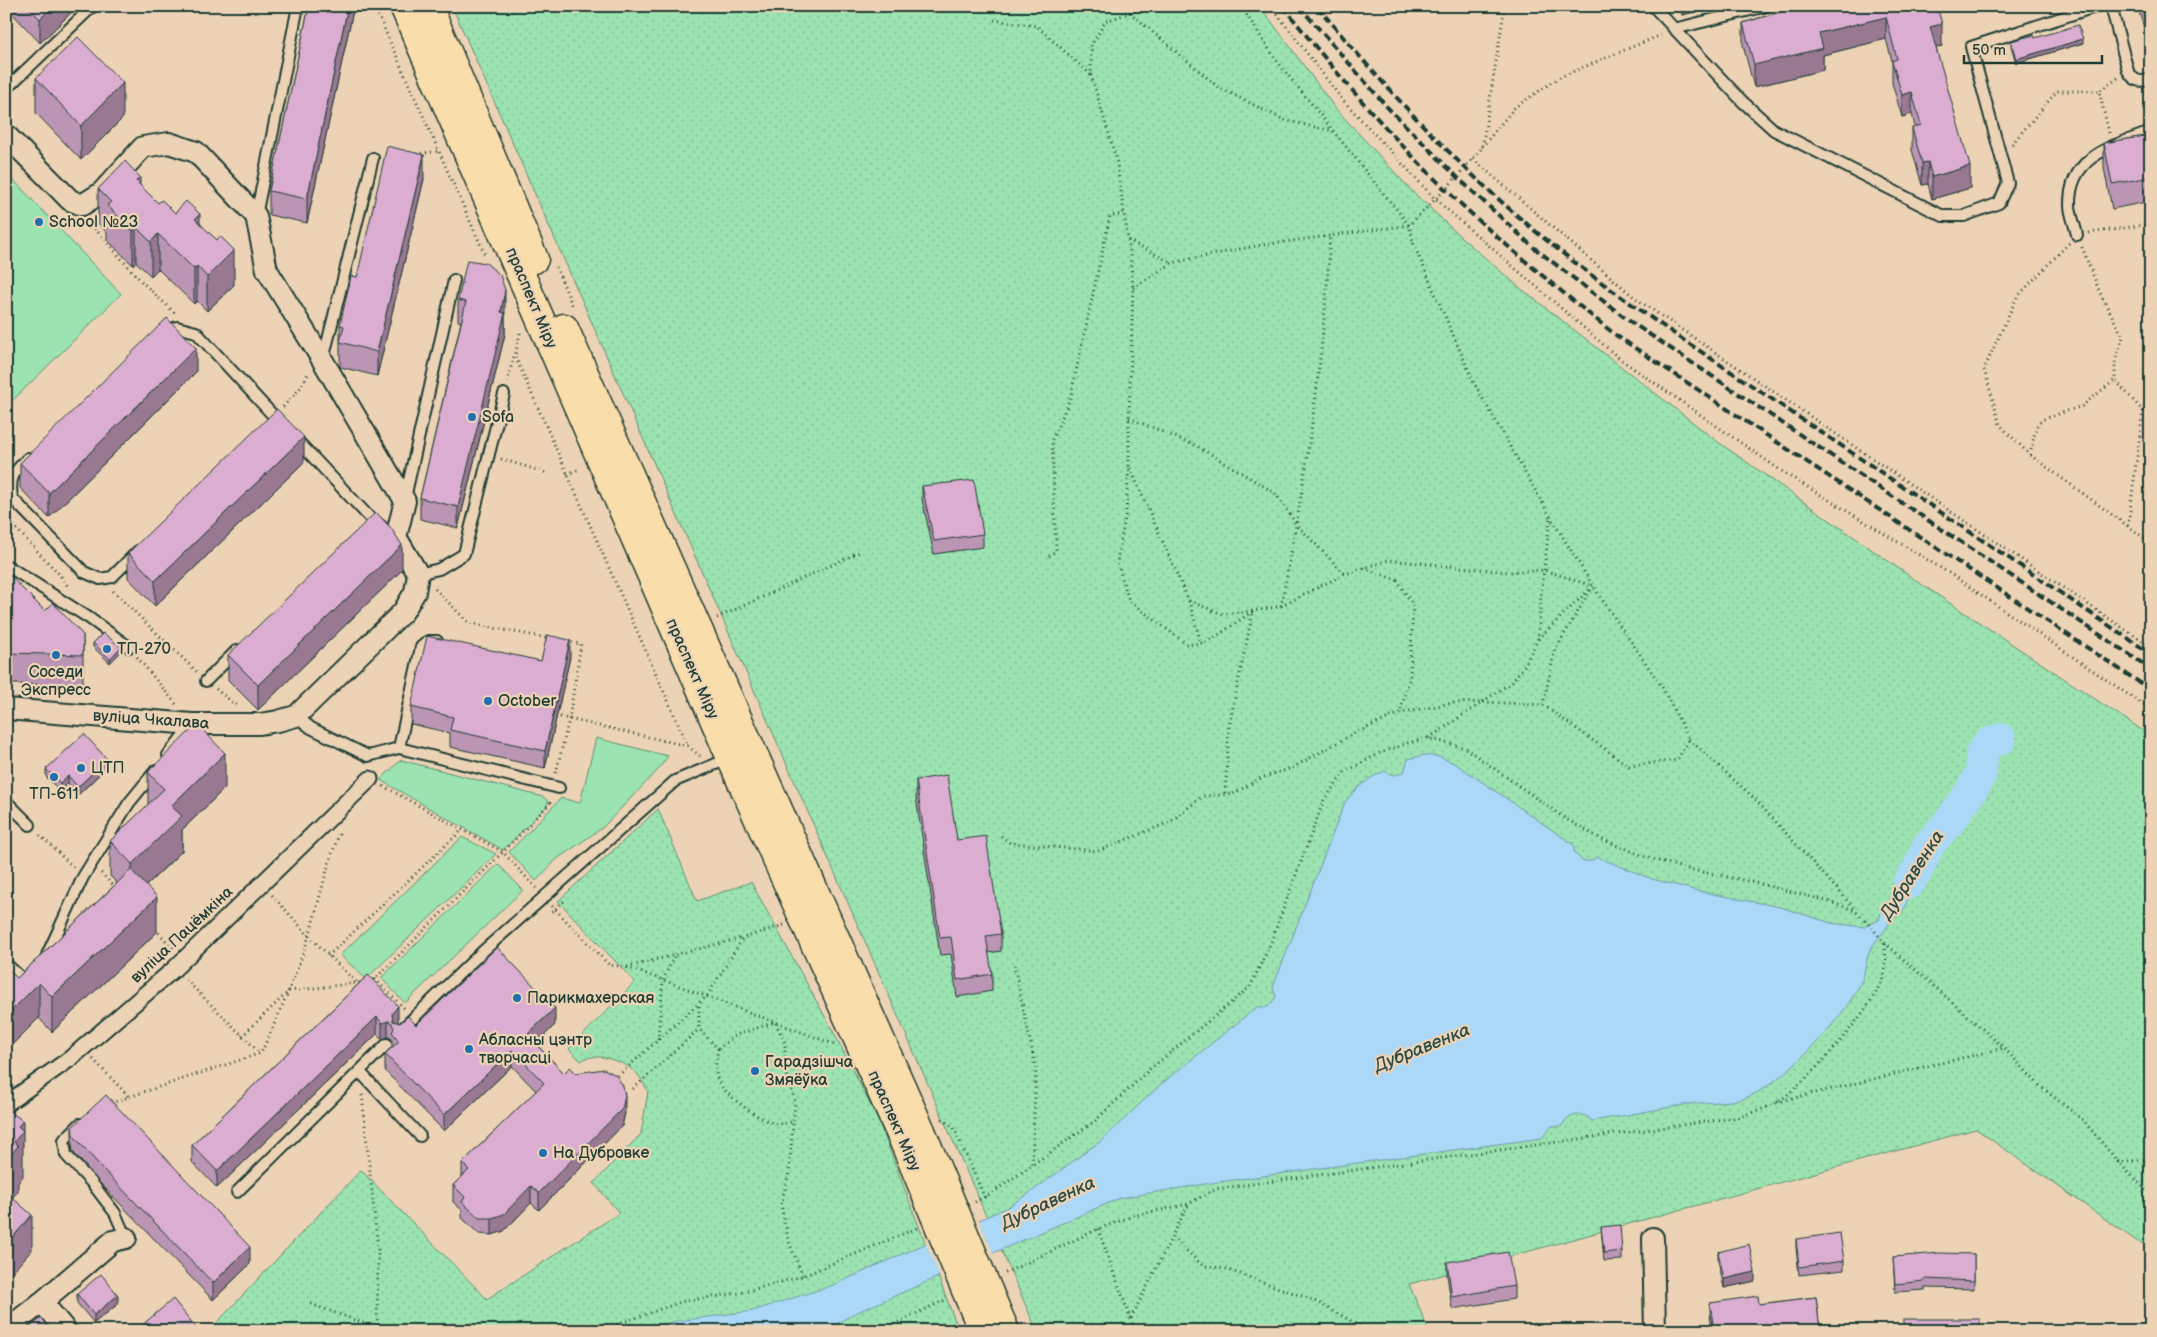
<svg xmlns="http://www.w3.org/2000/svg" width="2157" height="1337" viewBox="0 0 2157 1337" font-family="'Balsamiq Sans',sans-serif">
<defs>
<pattern id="park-dots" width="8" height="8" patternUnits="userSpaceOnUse" patternTransform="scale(1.25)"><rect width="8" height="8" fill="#9be3b1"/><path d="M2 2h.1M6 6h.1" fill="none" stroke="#85c499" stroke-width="1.8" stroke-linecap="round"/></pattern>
</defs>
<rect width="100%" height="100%" fill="#edd3b5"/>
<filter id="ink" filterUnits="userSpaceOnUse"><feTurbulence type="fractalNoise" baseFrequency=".02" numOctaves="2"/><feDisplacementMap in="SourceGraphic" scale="10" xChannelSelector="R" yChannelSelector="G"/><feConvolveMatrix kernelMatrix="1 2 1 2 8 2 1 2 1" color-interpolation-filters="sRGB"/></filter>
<g filter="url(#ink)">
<g fill="#9be3b1" stroke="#5d9072">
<polygon points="6,172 121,294 6,407"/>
<polygon points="596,738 668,756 658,770 602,828 557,859 536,881 509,852 561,798 580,803"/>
<polygon points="401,760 543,797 548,801 547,806 503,850 380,780"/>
<polygon points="462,837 496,854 366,979 340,955"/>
<polygon points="498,864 523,890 405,1003 381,978"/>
</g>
<g fill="url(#park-dots)" stroke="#5d9072">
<polygon points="452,6 1260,6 1335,108 1412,191 1462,238 1519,287 1718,442 1921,584 2151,736 2151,1246 2138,1242 1976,1129 1409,1284 1429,1331 1037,1331"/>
<path d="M658,809L697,901L751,882L834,1033L879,1122L959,1331H209L361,1170L487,1299L619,1213L594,1183L641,1134L648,1091C644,1085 640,1075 634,1071C622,1061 594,1051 581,1061L569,1049L635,982L558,901Z"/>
</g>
<path fill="#aad8f6" stroke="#729aa8" d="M1424,755L1440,757L1456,764L1574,845V852L1582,861H1591L1597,857L1652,879L1698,891L1780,907L1831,923L1864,927L1879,920L1881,912L1887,907L1890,897L1901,886L1911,866L1929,844C1936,862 1916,884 1908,899C1906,902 1906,906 1904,909C1900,915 1891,918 1888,925C1883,935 1873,942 1869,952C1865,964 1865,977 1858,988C1841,1021 1778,1089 1742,1099C1725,1103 1706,1102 1689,1104C1657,1109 1625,1116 1592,1121C1584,1112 1576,1114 1566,1119L1562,1126H1551L1542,1138L1211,1183L1120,1198L853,1314L825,1331H649L671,1322L752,1311L831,1286L1006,1208L1031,1192L1102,1140L1160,1085L1257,1007H1268L1276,997L1273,987L1345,802C1357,788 1367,778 1385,771C1392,776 1396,776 1404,772L1408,759Z"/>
<polygon fill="#edd3b5" points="978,1218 994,1256 941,1279 925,1241"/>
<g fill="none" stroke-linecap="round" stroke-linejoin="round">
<polyline stroke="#aad8f6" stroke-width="32" points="1909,883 1919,867 1929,844 1947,825 1971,791 1981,773 1982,752 1989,743 2000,739"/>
<g stroke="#1f3d34" stroke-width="14">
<g id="service">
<polyline points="1653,6 1743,102 1774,130 1943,216 1964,216 1999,203 2008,183 1971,47 2098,6"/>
<path d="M2111,6L2128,71C2134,81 2139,83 2151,79"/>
<polyline points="1674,29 1767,6"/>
<polyline points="6,89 93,6"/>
<polyline points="256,216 298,6"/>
<path d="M2077,235C2075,225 2070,214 2070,205C2069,155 2113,146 2151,132"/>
<polyline points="165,332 177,327 196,332 281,424"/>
<polyline points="323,360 373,158"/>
<polyline points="295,438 370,518 381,526"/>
<path d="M28,458C13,473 9,477 12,498L84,572L100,579L112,577L138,551"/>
<polyline points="405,498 454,280"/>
<polyline points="6,565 89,618 129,647"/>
<polyline points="418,574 439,569 464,554 504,394"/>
<polyline points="437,641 428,641 421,647 399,748 559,788"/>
<polyline points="206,681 237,650"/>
<polyline points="296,716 311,728 368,756 399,748"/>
<polyline points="168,755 192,724"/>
<polyline points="6,801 30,825"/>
<polyline points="47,955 83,877 129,803 156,770"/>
<polyline points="6,964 27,983"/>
<polyline points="402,1029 482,952 675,781 730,758"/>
<polyline points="360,1072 420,1136"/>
<polyline points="80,1124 64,1140 66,1155 92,1183 115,1213 126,1238"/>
<polyline points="237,1192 387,1044"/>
</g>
</g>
<g stroke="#1f3d34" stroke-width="19">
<polyline id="pedestrian" points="6,1104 71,1058 174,969 370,779"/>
</g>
<g stroke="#1f3d34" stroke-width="24">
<g id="minor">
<polyline points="6,135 70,200 82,205 101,193 143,147 169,143 196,152 256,216 267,270 323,361 405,501 396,537 418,574 415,592 403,612 296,716 278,721 260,724 192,724 6,709"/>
<polyline points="1653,1238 1655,1331"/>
<polyline points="42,1302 66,1331"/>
<polyline points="6,1330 42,1302 113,1241 126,1238"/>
</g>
</g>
<g stroke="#1f3d34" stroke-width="31">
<g id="primary">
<polyline points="404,6 731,758 903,1139"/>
<polyline points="428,6 534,259"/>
<polyline points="564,328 921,1131"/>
</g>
</g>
<g stroke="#1f3d34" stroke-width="3" stroke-dasharray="1 4" stroke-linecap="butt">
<polyline points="374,6 486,257"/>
<polyline points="1122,6 1218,87 1284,120 1333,131"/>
<polyline points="1271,6 1341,98 1435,199 1620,359 1783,472 1949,573 2151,710"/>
<polyline points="994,20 1037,26 1091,75 1091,45 1106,21 1149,6"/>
<path d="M1091,75L1116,158L1130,253L1133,288L1129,418V466L1126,512L1117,562L1129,601L1188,645L1201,643L1214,638L1253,611L1281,606C1305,484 1324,360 1330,235"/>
<polyline points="2109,133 2099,91 2118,78"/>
<polyline points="2012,144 2057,91 2099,91"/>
<polyline points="1482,147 1515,107 1560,77 1661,35"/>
<polyline points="416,154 439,151"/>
<polyline points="1473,159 1635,298 2151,647"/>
<polyline points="88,221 142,282 177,315"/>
<polyline points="2089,233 2151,224"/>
<polyline points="1128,240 1172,263"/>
<polyline points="2069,243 2017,297 1984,369 2000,425 2030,455 2151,543"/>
<polyline points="2082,247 2100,293 2123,337 2115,361 2115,380 2143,411 2128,526"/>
<polyline points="556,267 573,307"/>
<polyline points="1133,288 1172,263 1255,246 1409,225 1446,189 1482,148 1505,6"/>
<polyline points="520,333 515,356 688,746 700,756"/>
<polyline points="507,382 514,356"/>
<polyline points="283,407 301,387 309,372"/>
<polyline points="2143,411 2151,410"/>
<polyline points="1129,418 1197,446 1275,493 1297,525 1345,574"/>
<polyline points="2030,455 2036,427 2041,420 2082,406 2115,380"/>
<polyline points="501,459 547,473"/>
<polyline points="1130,468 1189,601 1201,643"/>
<polyline points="567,474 580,469"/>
<polyline points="6,518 60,575 69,588"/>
<polyline points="1049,556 1056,551 1052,440 1070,399 1110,216 1124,214"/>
<polyline points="1364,568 1397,580 1413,605 1410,677 1400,713"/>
<polyline points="435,589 469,623 551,639"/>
<polyline points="113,591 197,672"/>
<polyline points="1189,601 1222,614 1253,611 1229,726 1225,794"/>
<polyline points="1281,606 1345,574 1389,560 1508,572 1544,570 1592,586"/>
<polyline points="717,618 862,551"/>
<polyline points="1538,639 1589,590"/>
<polyline points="137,657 176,704"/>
<polyline points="216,689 237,706"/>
<polyline points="1543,705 1555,650 1593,586"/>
<polyline points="560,717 688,746"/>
<polyline points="1429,738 1512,682 1526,663 1538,639 1541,595 1550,519"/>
<polyline points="1689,739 1755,799 1856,910"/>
<polyline points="556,773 569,719 581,644 567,642"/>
<polyline points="383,786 503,852 536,888"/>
<polyline points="40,835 73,867"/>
<polyline points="1001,836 1010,843 1098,851 1170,822 1203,796 1233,794 1261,778 1292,768 1351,735 1400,713 1452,703 1484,702 1543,705 1629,766 1677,760 1689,739 1662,687 1593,586 1551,518 1474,383 1414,245 1409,225 1276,60 1241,6"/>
<polyline points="101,873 116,888"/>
<polyline points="272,895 309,936 357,983"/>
<polyline points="552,906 609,965 626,967 663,980 836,1045"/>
<polyline points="552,912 565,900"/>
<polyline points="1865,920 1885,943 2004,1048 2040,1086 2083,1120 2118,1162 2151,1195"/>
<path d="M784,925L743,938L707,996L699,1003V1029L718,1049C716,1060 714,1070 718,1081C725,1095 762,1123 778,1124C783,1124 789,1122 794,1122"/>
<polyline points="155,929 173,948"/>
<polyline points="328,956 462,830"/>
<polyline points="1014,965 1036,1068 1032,1166"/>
<polyline points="627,967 742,938"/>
<polyline points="375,979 404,1008"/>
<polyline points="186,980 260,1053"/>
<polyline points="242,1036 289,991 357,983 375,979 503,852 550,803 551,799"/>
<polyline points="658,1040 663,980 675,955"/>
<polyline points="718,1049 736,1035 775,1022 785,1042 785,1067 795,1102 789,1172 781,1205 789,1242 803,1276"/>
<polyline points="93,1059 130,1098"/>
<polyline points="618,1076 699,1003"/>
<polyline points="633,1089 699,1029"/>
<polyline points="362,1095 378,1250 377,1331"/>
<polyline points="1777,1102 2004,1048"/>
<path d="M111,1103L261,1053C278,1016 295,978 308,939C319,903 326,867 340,832"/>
<polyline points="942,1119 954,1128 985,1198"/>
<polyline points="2118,1162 2151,1159"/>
<polyline points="975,1202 992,1193 1095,1121 1150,1069 1250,987 1269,947 1324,800 1345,772 1380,753 1408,743 1428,738 1465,748 1566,819 1601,839 1646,857 1687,869 1748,881 1820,899 1854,910 1867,922"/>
<polyline points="1098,1229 1135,1331"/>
<polyline points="1172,1237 1202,1265 1226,1269 1313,1300 1369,1331"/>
<path d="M1005,1273L1098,1229L1133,1216L1188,1204L1216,1189L1740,1117C1752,1112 1765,1109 1776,1103C1804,1086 1877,1005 1884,974C1887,964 1885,952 1885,943"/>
<polyline points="311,1304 377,1328"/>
<polyline points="1131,1318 1188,1205"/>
<polyline points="598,1331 684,1301 740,1293 803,1276 917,1228"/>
<polyline points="880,1331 947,1299"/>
</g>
<use href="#service" stroke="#edd3b5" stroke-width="10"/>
<use href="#pedestrian" stroke="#edd3b5" stroke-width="15"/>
<use href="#minor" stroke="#edd3b5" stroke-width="20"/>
<use href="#primary" stroke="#f9ddab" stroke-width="28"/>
<g stroke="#1f3d34" stroke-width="4" stroke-dasharray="8 4" stroke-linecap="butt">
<path d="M1283,6C1333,70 1386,131 1444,188C1499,241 1558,289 1617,336L2151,690"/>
<polyline points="1299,6 1388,108 1457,177 1533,247 1628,320 2151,669"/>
<path d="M1317,6C1383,86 1460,169 1540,235C1618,299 1704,353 1788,410C1909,491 2030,572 2151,654"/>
</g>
<g stroke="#1f3d34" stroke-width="31" stroke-linecap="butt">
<g id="primary-bridge">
<polyline points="921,1131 1005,1331"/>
<polyline points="903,1139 983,1331"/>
</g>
</g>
<use href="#primary-bridge" stroke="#f9ddab" stroke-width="28"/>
</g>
<g fill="#bb95b4" stroke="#1f3d34">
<polygon points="10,6 78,6 40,43 10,11"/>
<polygon points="309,6 354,6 307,223 269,215 269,191"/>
<polygon points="1680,6 1718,6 1682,15"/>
<polygon points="1791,6 1937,6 1942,46 1936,47 1970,188 1932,199 1928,184 1922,185 1912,150 1912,128 1915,127 1912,114 1902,117 1892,83 1892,61 1886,39 1823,55 1823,70 1754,87 1743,45 1743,23 1791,8"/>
<polygon points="2137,6 2151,6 2151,40 2148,40"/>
<polygon points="2011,41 2083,43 2016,63 2011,46"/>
<polygon points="36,78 123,118 81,160 36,113"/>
<polygon points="2151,135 2151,201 2112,209 2104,168 2104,143"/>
<polygon points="424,179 377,376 340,367 340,325 357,277"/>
<polygon points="140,185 158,203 175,213 200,223 234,285 207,311 197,301 194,304 158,269 151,276 136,262 133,265 107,240 107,233 98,223 98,189"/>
<polygon points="458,300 505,313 505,334 458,528 420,519 420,498 461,322 458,321"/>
<polygon points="196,372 49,518 20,488 20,463"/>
<polygon points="304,462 155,606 128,578 128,553"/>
<polygon points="922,486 983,534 983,547 934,554 922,499"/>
<polygon points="402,570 258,710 228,680 228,655"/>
<polygon points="6,572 45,611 83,635 83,685 6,684"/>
<polygon points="93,643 121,652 110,663 93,647"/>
<polygon points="570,657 545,768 450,747 450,733 411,724 411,707 541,661"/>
<polygon points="107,767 78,795 68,783 60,791 46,777 46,769"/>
<polygon points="148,772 225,788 182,830 182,851 146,886 157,932 52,1032 39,1018 17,978 117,883 110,876 110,841 148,805"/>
<polygon points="916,780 957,840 1001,934 1001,951 988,953 992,974 992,991 957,997 951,954 940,955 916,797"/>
<polygon points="368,975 398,1022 416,1025 555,1025 536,1044 564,1073 576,1073 625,1113 622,1126 539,1210 531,1203 504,1231 492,1235 479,1234 462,1218 462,1210 453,1202 453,1185 462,1176 462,1163 536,1091 512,1066 444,1131 385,1071 385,1054 392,1048 392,1039 388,1037 382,1039 377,1034 217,1188 192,1162 192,1145"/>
<polygon points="72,1127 250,1264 213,1300 101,1184 73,1152 72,1144"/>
<polygon points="1601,1227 1622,1251 1622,1260 1604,1261"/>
<polygon points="1796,1239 1844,1261 1844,1270 1799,1275 1796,1247"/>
<polygon points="1718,1252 1755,1281 1724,1288 1718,1260"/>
<polygon points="1974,1254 1974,1289 1925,1288 1925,1290 1895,1292 1893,1257"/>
<polygon points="1447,1262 1514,1286 1514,1299 1452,1309 1447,1275"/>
<polygon points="77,1294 118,1304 94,1323 77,1303"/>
<polygon points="1816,1297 1820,1331 1712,1331 1710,1314 1710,1303 1759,1304"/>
</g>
<g fill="#997992" stroke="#1f3d34">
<polygon points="53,6 78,6 40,43 40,19"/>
<polygon points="348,6 354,6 307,223 307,199"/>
<polygon points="1682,6 1718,6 1682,15"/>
<polygon points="2014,6 2024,6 2014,9"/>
<polygon points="2151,15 2151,40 2148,40 2148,16"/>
<polygon points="1886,17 1886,39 1823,55 1823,70 1754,87 1754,65 1819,33"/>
<polygon points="1942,24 1942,46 1930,49 1930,27"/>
<polygon points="2083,39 2083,43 2016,63 2016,59"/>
<polygon points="123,83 123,118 81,160 81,126"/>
<polygon points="1912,92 1912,114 1902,117 1902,95"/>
<polygon points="424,155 424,179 377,376 377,352"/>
<polygon points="1928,162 1928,184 1922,185 1922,163"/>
<polygon points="1970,166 1970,188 1932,199 1932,177"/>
<polygon points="140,177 140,212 136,181"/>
<polygon points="200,214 200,249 195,219"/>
<polygon points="136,227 136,262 133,265 133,231"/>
<polygon points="158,234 158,269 151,276 151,242"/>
<polygon points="234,250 234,285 207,311 207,277"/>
<polygon points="197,266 197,301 194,304 194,269"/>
<polygon points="505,290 505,311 503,321 505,313 505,334 458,528 458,507 501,312"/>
<polygon points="196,348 196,372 49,518 49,493"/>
<polygon points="304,437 304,462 155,606 155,581"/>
<polygon points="402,545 402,570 258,710 258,685"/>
<polygon points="570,640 570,657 545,768 545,751"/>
<polygon points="121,647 121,652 110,663 110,659"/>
<polygon points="225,753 225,788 182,830 182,851 132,899 132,864 171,806"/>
<polygon points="107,759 107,767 78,795 78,787"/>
<polygon points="68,776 68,783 60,791 60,783"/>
<polygon points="8,801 8,836 6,837 6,803"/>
<polygon points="157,897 157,932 52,1032 52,997"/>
<polygon points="39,983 39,1018 6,1051 6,1016"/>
<polygon points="398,1006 398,1023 394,1028 392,1014"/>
<polygon points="555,1008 555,1025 527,1052 527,1035"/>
<polygon points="377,1017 377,1034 217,1188 217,1171"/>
<polygon points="388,1021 388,1037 382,1039 382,1023"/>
<polygon points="512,1050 512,1066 444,1131 444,1115"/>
<polygon points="625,1096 625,1113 622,1126 539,1210 539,1193"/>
<polygon points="23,1121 23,1176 18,1183 18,1191 6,1206 6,1161 18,1126"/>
<polygon points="531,1186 531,1203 504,1231 492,1235 492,1218"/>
<polygon points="32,1215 32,1250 6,1279 6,1245"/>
<polygon points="250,1247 250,1264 213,1300 213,1283"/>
<polygon points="1755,1272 1755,1281 1724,1288 1724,1279"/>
<polygon points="118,1295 118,1304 94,1323 94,1315"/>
</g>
<g fill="#daadd1" stroke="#1f3d34">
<polygon points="27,6 53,6 40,19"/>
<polygon points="309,6 348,6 307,199 269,191"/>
<polygon points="1792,6 1937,6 1942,24 1930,27 1970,166 1932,177 1928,162 1922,163 1912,128 1921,125 1912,92 1902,95 1892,61 1897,59 1886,17 1819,33 1823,48 1754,65 1743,23 1793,8"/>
<polygon points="2145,6 2151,6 2151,15 2148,16"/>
<polygon points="2078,25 2083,39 2016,59 2011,41 2034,35 2035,38"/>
<polygon points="78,37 123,83 81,126 36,78"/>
<polygon points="2151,135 2151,177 2112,184 2104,143"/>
<polygon points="387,146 424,155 377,352 340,342 344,326 340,325 351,276 357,277"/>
<polygon points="125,161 140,177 136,181 158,203 162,200 175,213 186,201 200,214 195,219 217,240 220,236 234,250 207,277 197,266 194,269 158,234 151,242 136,227 133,231 107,205 111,202 98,189"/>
<polygon points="467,260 486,263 500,275 505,290 501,312 505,313 458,507 420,498 466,302 458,300"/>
<polygon points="167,318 196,348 49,493 20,463"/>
<polygon points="277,409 304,437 155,581 128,553"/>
<polygon points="974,480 983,534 934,541 922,486"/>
<polygon points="376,512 391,528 402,545 258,685 228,655"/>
<polygon points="6,572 45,611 53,603 83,635 83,655 6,653 6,645 8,643 6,641"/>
<polygon points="103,633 121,647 110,659 93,643"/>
<polygon points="547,635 570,640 545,751 450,730 453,717 411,707 427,636 541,661"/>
<polygon points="197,724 225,753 171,806 182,816 132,864 110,841 164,789 148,772"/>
<polygon points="84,734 107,759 78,787 68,776 60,783 46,769"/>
<polygon points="947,775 957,840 986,836 1001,934 986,936 992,974 957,980 951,937 940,938 916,780"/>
<polygon points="131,870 157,897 52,997 39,983 6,1016 6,967 17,978"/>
<polygon points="497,947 555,1008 527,1035 564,1073 570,1067 576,1073 604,1069 616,1075 623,1086 625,1096 622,1109 539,1193 531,1186 504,1214 492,1218 479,1218 462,1202 465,1197 453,1185 469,1170 462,1163 544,1083 512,1050 444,1115 385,1054 399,1041 392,1032 394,1029 392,1023 388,1021 382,1023 377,1017 217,1171 192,1145 368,975 398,1006 392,1014 393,1021 400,1023 408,1016 416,1025"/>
<polygon points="106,1095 250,1247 213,1283 101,1167 73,1135 72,1127"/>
<polygon points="6,1108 23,1121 18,1126 23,1131 14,1142 18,1146 6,1161"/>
<polygon points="6,1192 32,1215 6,1245"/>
<polygon points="1620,1225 1622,1251 1604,1253 1601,1227"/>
<polygon points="1840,1233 1844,1261 1799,1267 1796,1239"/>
<polygon points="1749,1244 1755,1272 1724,1279 1718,1252"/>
<polygon points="1508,1252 1514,1286 1452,1297 1447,1262"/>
<polygon points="1940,1253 1974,1254 1974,1281 1925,1279 1925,1281 1895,1284 1893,1257"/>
<polygon points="101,1274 118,1295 94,1315 77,1294"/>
<polygon points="1758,1296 1759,1304 1816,1297 1820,1330 1811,1331 1787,1331 1787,1327 1757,1331 1714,1331 1710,1303"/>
<polygon points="173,1299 199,1331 135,1331"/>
<polygon points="42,1318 51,1331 24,1331"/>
<rect x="1904" y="1319" width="76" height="12"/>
<polygon points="2149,1321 2151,1321 2151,1331 2150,1331"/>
</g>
</g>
<g fill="#1f6fb2" stroke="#edd3b5" stroke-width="2">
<circle cx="39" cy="222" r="5"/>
<circle cx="472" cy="417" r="5"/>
<circle cx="107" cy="649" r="5"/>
<circle cx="56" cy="655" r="5"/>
<circle cx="488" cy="701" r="5"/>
<circle cx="81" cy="768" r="5"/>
<circle cx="54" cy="777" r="5"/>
<circle cx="517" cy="998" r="5"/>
<circle cx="469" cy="1049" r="5"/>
<circle cx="755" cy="1071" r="5"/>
<circle cx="543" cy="1153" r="5"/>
</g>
<g text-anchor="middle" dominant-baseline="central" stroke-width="4.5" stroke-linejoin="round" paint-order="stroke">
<g font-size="16" fill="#1f3d34" stroke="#edd3b5" text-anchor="start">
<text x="49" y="222">School №23</text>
<text x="482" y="417">Sofa</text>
<text x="117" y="649">ТП-270</text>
<text x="56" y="672" text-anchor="middle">Соседи<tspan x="56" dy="18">Экспресс</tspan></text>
<text x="498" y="701">October</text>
<text x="91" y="768">ЦТП</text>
<text x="54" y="794" text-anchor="middle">ТП-611</text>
<text x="527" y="998">Парикмахерская</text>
<text x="479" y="1040">Абласны цэнтр<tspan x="479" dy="18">творчасці</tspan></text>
<text x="765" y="1062">Гарадзішча<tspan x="765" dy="18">Змяёўка</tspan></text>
<text x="553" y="1153">На Дубровке</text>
</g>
<g font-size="16" fill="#1f3d34" stroke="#edd3b5">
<text transform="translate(531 298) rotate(67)">праспект Міру</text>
<text transform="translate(692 669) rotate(66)">праспект Міру</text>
<text transform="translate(151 720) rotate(4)">вуліца Чкалава</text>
<text transform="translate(182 935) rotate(-43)">вуліца Пацёмкіна</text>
<text transform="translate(894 1121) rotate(66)">праспект Міру</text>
</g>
<g font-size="18" font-style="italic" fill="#2d4c47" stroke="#edd3b5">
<text transform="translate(1912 875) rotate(-57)">Дубравенка</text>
<text transform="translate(1422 1048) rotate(-22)">Дубравенка</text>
<text transform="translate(1048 1203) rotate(-25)">Дубравенка</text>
</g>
</g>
<rect width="2157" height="1337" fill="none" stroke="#edd3b5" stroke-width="25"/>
<rect x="12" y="12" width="2132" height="1312" fill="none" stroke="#1f3d34" stroke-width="2" filter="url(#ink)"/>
<path d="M1964 55v8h138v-8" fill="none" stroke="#1f3d34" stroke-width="2.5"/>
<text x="1972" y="55" font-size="15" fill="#1f3d34" stroke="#edd3b5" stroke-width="4" paint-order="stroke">50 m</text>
</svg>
